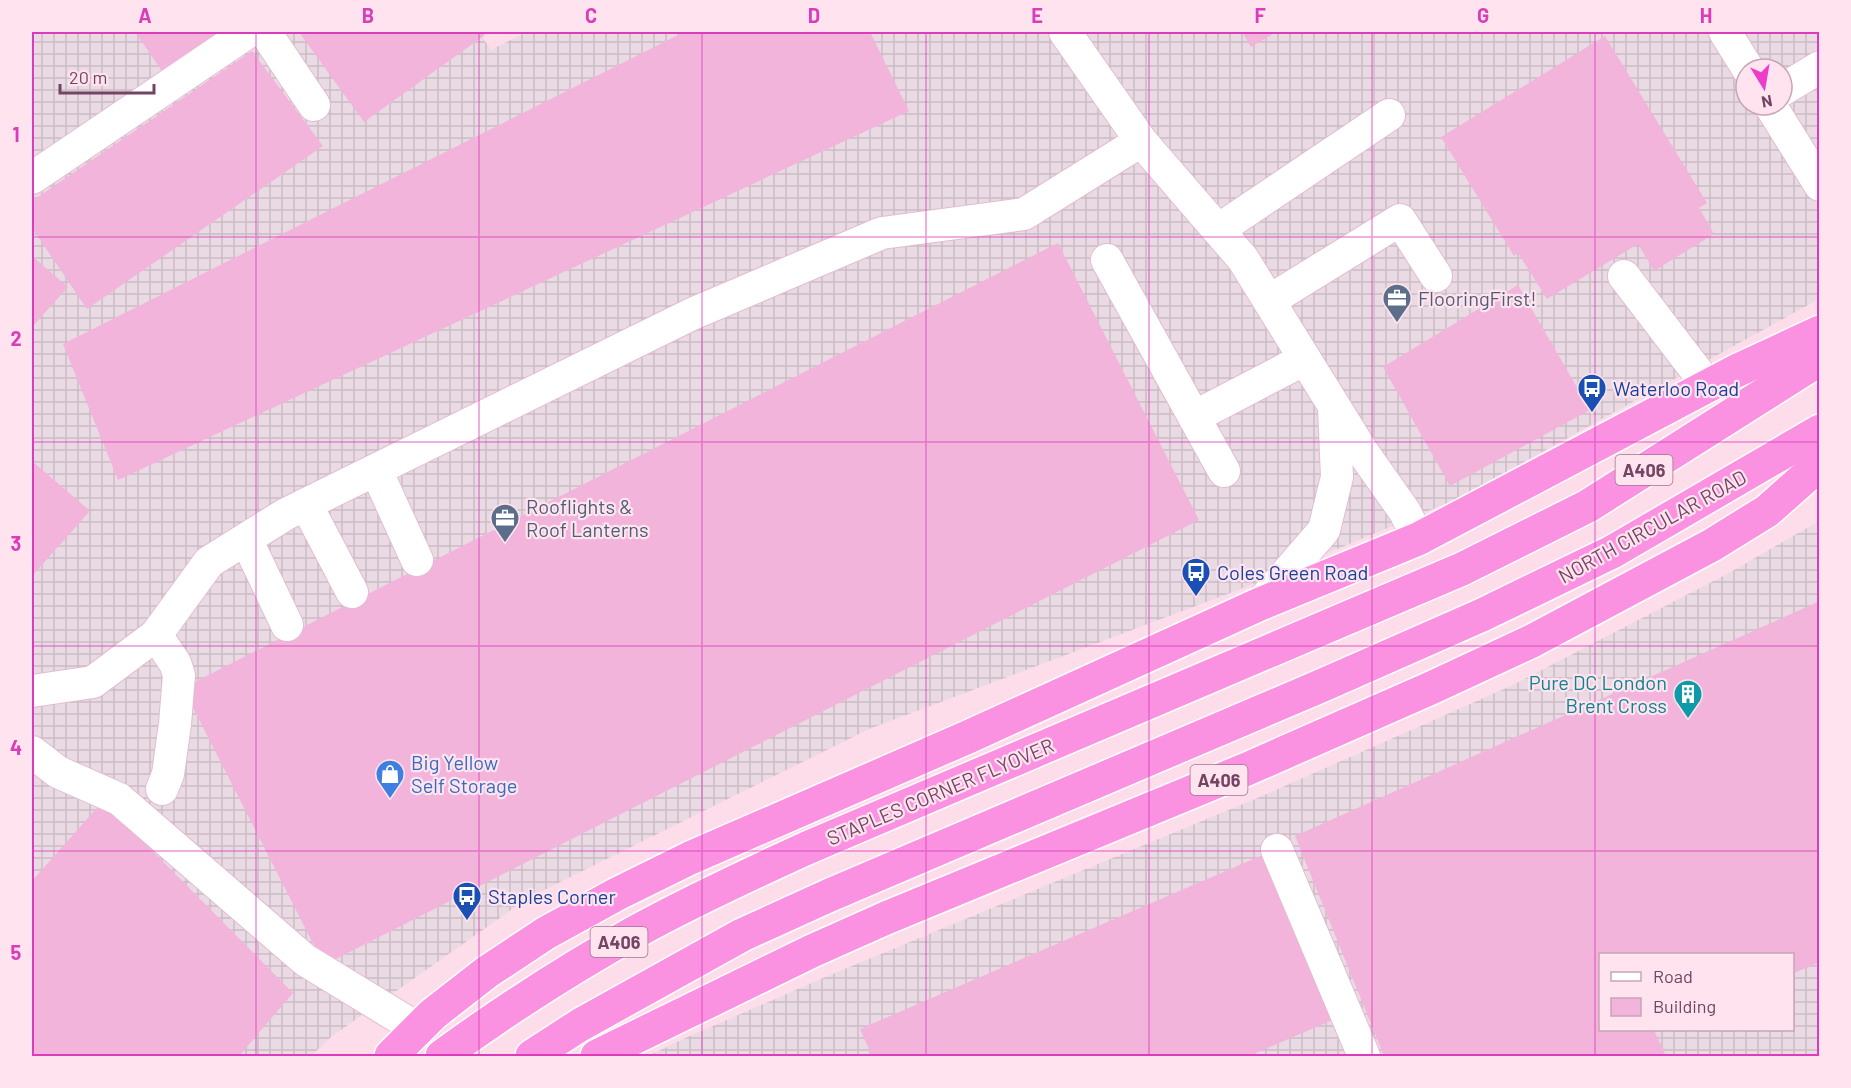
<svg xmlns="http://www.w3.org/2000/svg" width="1851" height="1088" viewBox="0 0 1851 1088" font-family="Barlow,sans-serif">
<defs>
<pattern id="industrial-grid" width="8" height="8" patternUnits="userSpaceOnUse" patternTransform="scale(1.5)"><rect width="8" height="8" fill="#eadae3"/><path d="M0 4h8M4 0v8" fill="none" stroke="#ccbcc5"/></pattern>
</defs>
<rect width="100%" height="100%" fill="#fdddea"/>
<g fill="url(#industrial-grid)" fill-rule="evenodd">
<path d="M32,32H479L491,50L526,32H1819V299L1457,499L1246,587L869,729L528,898L331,1037L311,1056H32ZM1746,69H1782V105H1746Z"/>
<path d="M1819,521V1056H648L681,1040L823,978L1260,797L1513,685L1729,573ZM1600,954H1792V1030H1600Z"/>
</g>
<g fill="#f3b4db">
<polygon points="135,32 221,32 162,71"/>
<polygon points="299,32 482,32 485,35 364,122"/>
<polygon points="684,32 870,32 909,111 118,480 63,344"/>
<polygon points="1242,32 1276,32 1251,47"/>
<polygon points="1605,36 1707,203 1699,208 1714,234 1654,271 1638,244 1547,299 1518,253 1514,256 1441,137"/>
<polygon points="252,51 323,146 87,309 32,228 32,201"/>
<polygon points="1058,243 1199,520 324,965 183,688"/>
<polygon points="32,256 68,287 32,327"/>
<polygon points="1518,285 1590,410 1450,486 1383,367"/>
<polygon points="32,461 90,511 32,576"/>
<polygon points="1820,601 1820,962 1792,974 1792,954 1600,954 1600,1030 1654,1030 1666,1056 1384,1056 1295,836"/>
<polygon points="103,801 293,993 239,1056 32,1056 32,881"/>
<polygon points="1265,854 1337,1018 1249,1056 872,1056 860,1029"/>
</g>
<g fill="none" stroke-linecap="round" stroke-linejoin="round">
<g stroke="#e3bcd1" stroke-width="34">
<g id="minor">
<polyline points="265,32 314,105"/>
<polyline points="1065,32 1141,141 1243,259 1362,451 1405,512 1418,539"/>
<polyline points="1725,32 1748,69"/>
<polyline points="1782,90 1820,67"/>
<polyline points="1770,105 1820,185"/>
<polyline points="32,178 248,32"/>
<polyline points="1218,230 1389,115"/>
<polyline points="1107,260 1224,471"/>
<polyline points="1624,276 1708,386"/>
<polyline points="1269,301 1400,220 1436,276"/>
<polyline points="1194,417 1305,359"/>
<polyline points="376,470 417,560"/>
<polyline points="306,504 352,592"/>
<polyline points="247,541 287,625"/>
<polyline points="1260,604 1324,530 1337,477 1334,408"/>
<polyline points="156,635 175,663 179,675 175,724 168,774 162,789"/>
<polyline points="32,691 93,682 156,635 209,562 286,514 692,314 882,233 1024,214 1141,141"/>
<polyline points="32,752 58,772 119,799 305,960 418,1029"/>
<polyline points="1277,850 1364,1056"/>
</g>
</g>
<g stroke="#fff" stroke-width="36">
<g id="highway">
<polyline points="391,1056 433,1014 487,972 546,933 617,894 690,858 968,737 1260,604 1418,539 1736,371 1820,332"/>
<path d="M442,1056C504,1011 570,968 639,930C694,900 750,874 807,848L1462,569L1588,506L1820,359"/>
<polyline points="532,1056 580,1025 742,935 830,895 1323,685 1482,615 1612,552 1820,431"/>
<polyline points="597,1056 812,951 886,918 1247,769 1431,688 1532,641 1712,545 1767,511 1820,464"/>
</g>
</g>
<use href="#minor" stroke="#fff" stroke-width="32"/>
<use href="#highway" stroke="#fb91e1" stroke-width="33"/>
</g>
<path fill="none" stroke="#db3dba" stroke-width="1.5" stroke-opacity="0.55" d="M256,32V1056M479,32V1056M702,32V1056M926,32V1056M1149,32V1056M1372,32V1056M1595,32V1056M32,237H1820M32,442H1820M32,646H1820M32,851H1820"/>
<defs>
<g id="office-pin" transform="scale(1.5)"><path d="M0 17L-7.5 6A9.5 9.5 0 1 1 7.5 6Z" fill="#5c6f8a" stroke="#ffe4ef"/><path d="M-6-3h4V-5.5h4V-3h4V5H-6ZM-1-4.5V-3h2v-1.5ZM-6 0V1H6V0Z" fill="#fff"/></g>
<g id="bus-pin" transform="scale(1.5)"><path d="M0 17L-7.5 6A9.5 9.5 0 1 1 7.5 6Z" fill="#1a4fb4" stroke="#ffe4ef"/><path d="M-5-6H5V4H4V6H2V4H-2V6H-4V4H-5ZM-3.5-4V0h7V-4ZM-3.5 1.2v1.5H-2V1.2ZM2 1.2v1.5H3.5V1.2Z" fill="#fff"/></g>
<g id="building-pin" transform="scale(1.5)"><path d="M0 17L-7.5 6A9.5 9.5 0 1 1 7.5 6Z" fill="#0f9aa8" stroke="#ffe4ef"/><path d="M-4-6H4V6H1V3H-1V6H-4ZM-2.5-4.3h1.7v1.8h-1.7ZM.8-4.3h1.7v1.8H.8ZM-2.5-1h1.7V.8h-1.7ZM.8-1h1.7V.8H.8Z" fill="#fff"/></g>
<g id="shop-pin" transform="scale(1.5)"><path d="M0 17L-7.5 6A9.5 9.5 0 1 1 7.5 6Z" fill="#3f7fe0" stroke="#ffe4ef"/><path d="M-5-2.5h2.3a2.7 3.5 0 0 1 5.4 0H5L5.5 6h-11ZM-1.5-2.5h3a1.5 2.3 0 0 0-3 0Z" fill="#fff"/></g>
</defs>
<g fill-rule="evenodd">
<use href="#office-pin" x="1397" y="298"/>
<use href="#bus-pin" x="1592" y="388"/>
<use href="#office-pin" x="505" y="518"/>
<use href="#bus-pin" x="1196" y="572"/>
<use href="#building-pin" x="1688" y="694"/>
<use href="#shop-pin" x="390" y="774"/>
<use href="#bus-pin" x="467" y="896"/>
</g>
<g text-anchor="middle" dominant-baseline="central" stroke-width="4.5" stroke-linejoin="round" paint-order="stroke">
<g fill="#ffe4ef" stroke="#9d758d" stroke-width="1.5">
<rect x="1615.5" y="455" width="57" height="30" rx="4.5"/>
<rect x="1190.5" y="765" width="57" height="30" rx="4.5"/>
<rect x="590.5" y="927" width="57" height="30" rx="4.5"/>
</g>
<g font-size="18" font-weight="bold" fill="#734563">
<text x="1644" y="470">A406</text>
<text x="1219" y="780">A406</text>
<text x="619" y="942">A406</text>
</g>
<g font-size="20" fill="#4e5e75" stroke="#ffe4ef" text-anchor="start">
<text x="1418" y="298">FlooringFirst!</text>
<text x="526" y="506">Rooflights &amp;<tspan x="526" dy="23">Roof Lanterns</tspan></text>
</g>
<g font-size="20" fill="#164399" stroke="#ffe4ef" text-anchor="start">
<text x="1613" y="388">Waterloo Road</text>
<text x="1217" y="572">Coles Green Road</text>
<text x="488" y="896">Staples Corner</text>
</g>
<g font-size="20" fill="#734563" stroke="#ffe4ef">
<text transform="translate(1652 526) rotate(-29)">NORTH CIRCULAR ROAD</text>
<text transform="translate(940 791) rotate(-23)">STAPLES CORNER FLYOVER</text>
</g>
<g font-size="20" fill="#0d838f" stroke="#ffe4ef" text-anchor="end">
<text x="1667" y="682">Pure DC London<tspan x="1667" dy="23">Brent Cross</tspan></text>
</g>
<g font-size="20" fill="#366cbe" stroke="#ffe4ef" text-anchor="start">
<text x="411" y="762">Big Yellow<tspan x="411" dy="23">Self Storage</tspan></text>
</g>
</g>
<rect width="1851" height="1088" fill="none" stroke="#ffe4ef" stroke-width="66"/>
<rect x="1599" y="953" width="195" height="78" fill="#ffe4ef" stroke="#c7a4b7" stroke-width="1.5"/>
<rect x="1611" y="972" width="30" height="9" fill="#ffffff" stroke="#c7a4b7" stroke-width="1.5"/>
<text x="1653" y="983" font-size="18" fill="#734563">Road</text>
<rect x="1611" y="998" width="30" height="18" fill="#f3b4db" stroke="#c7a4b7" stroke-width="1.5"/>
<text x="1653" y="1013" font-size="18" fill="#734563">Building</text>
<g transform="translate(1764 87) rotate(169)"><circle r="28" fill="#ffe4ef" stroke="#c7a4b7" stroke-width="1.5"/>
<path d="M0-4.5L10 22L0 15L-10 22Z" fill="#ed3cc9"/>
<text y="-9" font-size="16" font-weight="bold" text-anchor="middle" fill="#734563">N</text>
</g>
<path d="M60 84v9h94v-9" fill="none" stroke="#734563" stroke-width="3"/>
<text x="69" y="84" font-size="18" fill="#734563" stroke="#ffe4ef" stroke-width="4.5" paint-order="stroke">20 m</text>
<rect x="33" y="33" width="1785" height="1022" fill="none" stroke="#db3dba" stroke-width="2"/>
<g font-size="20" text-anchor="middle" font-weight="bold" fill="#db3dba">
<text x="145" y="23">A</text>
<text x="368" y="23">B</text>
<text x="591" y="23">C</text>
<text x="814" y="23">D</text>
<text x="1037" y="23">E</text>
<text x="1260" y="23">F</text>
<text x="1483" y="23">G</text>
<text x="1706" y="23">H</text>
<text x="16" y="142">1</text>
<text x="16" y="346">2</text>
<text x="16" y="551">3</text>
<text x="16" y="755">4</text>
<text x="16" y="960">5</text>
</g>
</svg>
